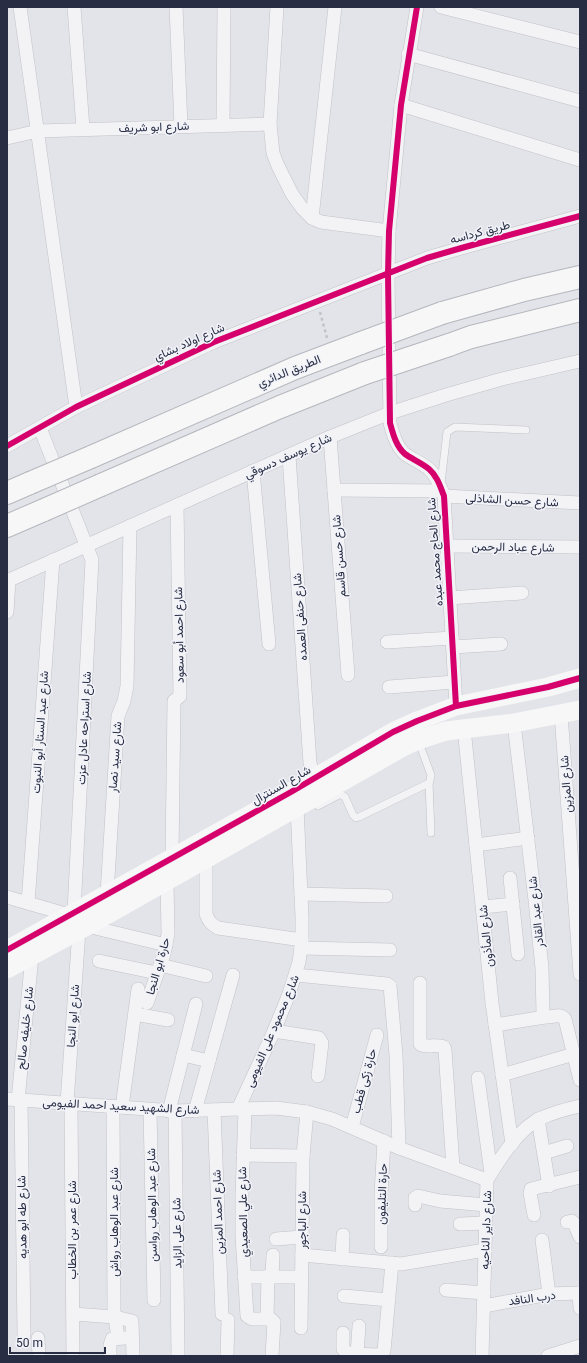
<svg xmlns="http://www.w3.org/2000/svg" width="587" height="1363" viewBox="0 0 587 1363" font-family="Roboto,Vazirmatn,sans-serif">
<rect width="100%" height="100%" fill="#e3e4e9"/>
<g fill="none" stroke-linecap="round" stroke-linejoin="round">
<g stroke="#c1c2c7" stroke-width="8">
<g id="lane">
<polyline points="441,483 447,432 455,427 526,430"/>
<polyline points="418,740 431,775 430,780 429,783 431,833"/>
<polyline points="318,806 339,795 342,795 345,797 353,815 356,818 359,817 429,783"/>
</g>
</g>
<g stroke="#c1c2c7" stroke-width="14">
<g id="street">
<polyline points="20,7 76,407"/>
<polyline points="74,7 83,129"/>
<polyline points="176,7 181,126"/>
<polyline points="277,7 270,124 273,153 278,166 292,194 302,208 312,218 321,222 389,231"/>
<path d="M417,7L401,105L389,231L388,274L390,423C393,434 396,446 405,454C412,459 422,463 429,469C437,476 440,486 444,496L456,706"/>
<polyline points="441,7 580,42"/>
<polyline points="408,54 580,101"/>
<polyline points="401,105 580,160"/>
<polyline points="223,125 224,7"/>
<polyline points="7,138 38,131 270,124"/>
<polyline points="312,218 335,7"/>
<polyline points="40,428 92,560 74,911"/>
<polyline points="330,437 348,675"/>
<polyline points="7,446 76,407 214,342 427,258 465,247 580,216"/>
<polyline points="289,456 310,763 315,778"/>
<polyline points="253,471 269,644"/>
<polyline points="334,490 442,491"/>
<polyline points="444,496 580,503"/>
<polyline points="447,546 580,547"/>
<polyline points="7,581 330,437 390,413 446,395 502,379 580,361"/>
<polyline points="450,598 522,593"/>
<polyline points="7,612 9,580"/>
<polyline points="387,642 452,638"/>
<polyline points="453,647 501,644"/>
<polyline points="389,687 455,682"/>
<polyline points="561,714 580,974"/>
<path d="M514,723L535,900L542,968L543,1014L547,1017C554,1017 559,1013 565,1019L580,1080"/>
<polyline points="464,728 492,1003 512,1144"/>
<polyline points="476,845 528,838"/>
<polyline points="172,858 174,701 180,696 177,505"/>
<path d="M206,858V914C209,922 211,924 218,928L302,940"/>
<polyline points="510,878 518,954"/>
<polyline points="107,894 118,716 124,701 127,686 130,526"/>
<polyline points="301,894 386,896"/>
<polyline points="7,897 69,915"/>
<polyline points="28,903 53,560"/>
<polyline points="483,907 513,904"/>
<polyline points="87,926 166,945"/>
<polyline points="301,948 390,950"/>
<polyline points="99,961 157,973"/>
<polyline points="160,965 206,976"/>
<polyline points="296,975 387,984 390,986 396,1055 399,1148"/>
<path d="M420,983V1044C427,1049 437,1043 444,1047L445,1050L453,1167"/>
<polyline points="147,1003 164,954 168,934 167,880"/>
<polyline points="135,1014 168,1020"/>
<polyline points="495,1025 545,1017"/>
<polyline points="274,1031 319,1038 322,1043 318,1076"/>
<polyline points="183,1055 209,1061"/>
<polyline points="502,1075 574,1054"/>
<polyline points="478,1078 491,1173"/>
<polyline points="7,1099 175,1111 276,1108 307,1112 332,1119 399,1148 487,1180"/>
<polyline points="18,1100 32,956"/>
<polyline points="21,1100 24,1335"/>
<polyline points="67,1103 79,930"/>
<polyline points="71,1104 73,1356"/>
<polyline points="113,1106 114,1311 118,1338"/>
<polyline points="122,1107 138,989"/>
<polyline points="238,1109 274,1031 289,994 299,962 302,940 302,917 297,807"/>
<polyline points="245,1109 242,1195 242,1236 247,1316 252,1319 267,1319"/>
<polyline points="150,1110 154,1300"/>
<polyline points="214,1110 222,1314"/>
<polyline points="169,1111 196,1004"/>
<polyline points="175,1111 178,1356"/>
<polyline points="195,1111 233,975"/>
<polyline points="538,1119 549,1186"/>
<polyline points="352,1127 377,1035"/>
<polyline points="544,1153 567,1146"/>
<polyline points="243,1155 303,1156"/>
<polyline points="415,1205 415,1198 418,1196 440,1201 486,1205"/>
<polyline points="534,1215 530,1193 531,1189 580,1177"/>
<polyline points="567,1222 572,1221 574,1223 580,1237"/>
<polyline points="460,1224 486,1223"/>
<polyline points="276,1239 302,1237"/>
<polyline points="542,1240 549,1294"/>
<polyline points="381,1247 381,1194 384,1141"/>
<polyline points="302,1255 401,1264 485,1250"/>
<polyline points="342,1259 343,1235"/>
<polyline points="268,1276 267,1319 271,1319 274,1322 272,1356"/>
<polyline points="272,1276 273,1255"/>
<polyline points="244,1277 301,1277"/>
<polyline points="446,1290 484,1293"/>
<polyline points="579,1293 580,1308"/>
<polyline points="344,1296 389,1300"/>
<polyline points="484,1306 549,1294 580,1293"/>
<polyline points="73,1314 115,1317 132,1321 133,1356"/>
<polyline points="301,1328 303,1156 307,1112"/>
<polyline points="343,1333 343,1349 349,1354 379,1355 384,1351 392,1263"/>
<polyline points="38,1338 39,1356"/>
<polyline points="357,1354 359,1326"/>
<polyline points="110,1356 110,1345 112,1339 125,1338"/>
<polyline points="227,1356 228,1320"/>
<path d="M482,1356L487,1180C498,1161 519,1129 539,1119C552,1113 566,1109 580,1106"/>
<polyline points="548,1356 580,1346"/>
</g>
</g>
<g stroke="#b5b7be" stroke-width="24">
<g id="highway">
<polyline points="442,313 524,290 580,277"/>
<polyline points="449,345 471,337 580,310"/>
<polyline points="91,457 295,368 361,343"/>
<polyline points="101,485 280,407 365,373"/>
<polyline points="7,493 30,483"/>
<polyline points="7,526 44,510"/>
</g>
</g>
<polyline stroke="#c2c3c9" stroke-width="2.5" stroke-dasharray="3 3" stroke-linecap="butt" points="320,312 327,338"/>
<use href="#lane" stroke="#f3f3f6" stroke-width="7"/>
<use href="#street" stroke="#f3f3f6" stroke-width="13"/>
<g stroke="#f7f7f7" stroke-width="19">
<polyline points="7,950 291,792 393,732 417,721 456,706 548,687 580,678"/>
<polyline points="7,969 87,926 403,747 418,740 446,731 514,723 580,710"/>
</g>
<use href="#highway" stroke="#f7f7f7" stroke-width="22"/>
<g stroke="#b5b7be" stroke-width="24" stroke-linecap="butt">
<g id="highway-bridge">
<polyline points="361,343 442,313"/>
<polyline points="365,373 449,345"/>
<polyline points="30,483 91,457"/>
<polyline points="44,510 101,485"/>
</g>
</g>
<use href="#highway-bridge" stroke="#f7f7f7" stroke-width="22"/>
<g stroke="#f1f3f8" stroke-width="8">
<g id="cycleway">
<path d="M417,7L401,105L389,231L388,274L390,423C393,434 396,446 405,454C412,459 422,463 429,469C437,476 440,486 444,496L456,706"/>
<polyline points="7,446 76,407 214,342 427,258 465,247 580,216"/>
<polyline points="7,950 291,792 393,732 417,721 456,706 548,687 580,678"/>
</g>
</g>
<use href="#cycleway" stroke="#d6006c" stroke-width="6"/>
</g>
<g text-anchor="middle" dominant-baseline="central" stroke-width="3" stroke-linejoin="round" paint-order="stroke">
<g font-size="12" fill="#282d44" stroke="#f1f3f8">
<text transform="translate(154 127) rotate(-2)">شارع ابو شريف</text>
<text transform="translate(480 232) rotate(-15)">طريق كرداسه</text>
<text transform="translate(189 342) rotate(-24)">شارع اولاد بشاي</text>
<text transform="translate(289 371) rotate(-22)">الطريق الدائري</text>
<text transform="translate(288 456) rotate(-24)">شارع يوسف دسوقي</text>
<text transform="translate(512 500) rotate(3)">شارع حسن الشاذلى</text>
<text transform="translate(513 547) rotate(1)">شارع عباد الرحمن</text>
<text transform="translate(435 552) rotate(-94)">شارع الحاج محمد عبده</text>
<text transform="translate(339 556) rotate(-94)">شارع حسن قاسم</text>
<text transform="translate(300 617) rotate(-94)">شارع حنفى العمده</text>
<text transform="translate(179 635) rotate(-91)">شارع احمد أبو سعود</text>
<text transform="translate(84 728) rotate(-87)">شارع استراحه عادل عزت</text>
<text transform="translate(40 732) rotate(-86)">شارع عبد الستار أبو النبوت</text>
<text transform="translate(115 757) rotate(-86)">شارع سيد نصار</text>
<text transform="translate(566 784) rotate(-94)">شارع المزين</text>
<text transform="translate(281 785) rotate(-30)">شارع السنترال</text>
<text transform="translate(536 912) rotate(-96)">شارع عبد القادر</text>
<text transform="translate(486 936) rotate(-96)">شارع المأذون</text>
<text transform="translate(158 966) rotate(-74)">حارة ابو النجا</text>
<text transform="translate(73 1016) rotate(-86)">شارع ابو النجا</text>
<text transform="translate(25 1028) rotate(-84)">شارع خليفه صالح</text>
<text transform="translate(272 1031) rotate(-67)">شارع محمود على الفيومى</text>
<text transform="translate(364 1081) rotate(-75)">حارة زكى قطب</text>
<text transform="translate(121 1106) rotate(3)">شارع الشهيد سعيد احمد الفيومى</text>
<text transform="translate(382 1194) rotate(-88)">حارة التليفون</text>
<text transform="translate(152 1205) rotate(-91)">شارع عبد الوهاب رواسن</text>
<text transform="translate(218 1212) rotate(-92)">شارع احمد المزين</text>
<text transform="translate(243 1212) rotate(-91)">شارع علي الصعيدي</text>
<text transform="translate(22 1217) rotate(-91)">شارع طه ابو هديه</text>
<text transform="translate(302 1220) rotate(-90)">شارع الباجور</text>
<text transform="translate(114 1222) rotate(-90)">شارع عبد الوهاب رواش</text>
<text transform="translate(72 1230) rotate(-90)">شارع عمر بن الخطاب</text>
<text transform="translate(486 1230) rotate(-88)">شارع داير الناحيه</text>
<text transform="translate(177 1233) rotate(-91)">شارع على الزايد</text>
<text transform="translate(532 1298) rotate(-8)">درب النافد</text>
</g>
</g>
<rect width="587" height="1363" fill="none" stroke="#282d44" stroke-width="16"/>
<path d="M10 1347v6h95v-6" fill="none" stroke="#282d44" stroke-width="2"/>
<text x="16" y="1347" font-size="12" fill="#282d44" stroke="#f1f3f8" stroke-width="3" paint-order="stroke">50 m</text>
</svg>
